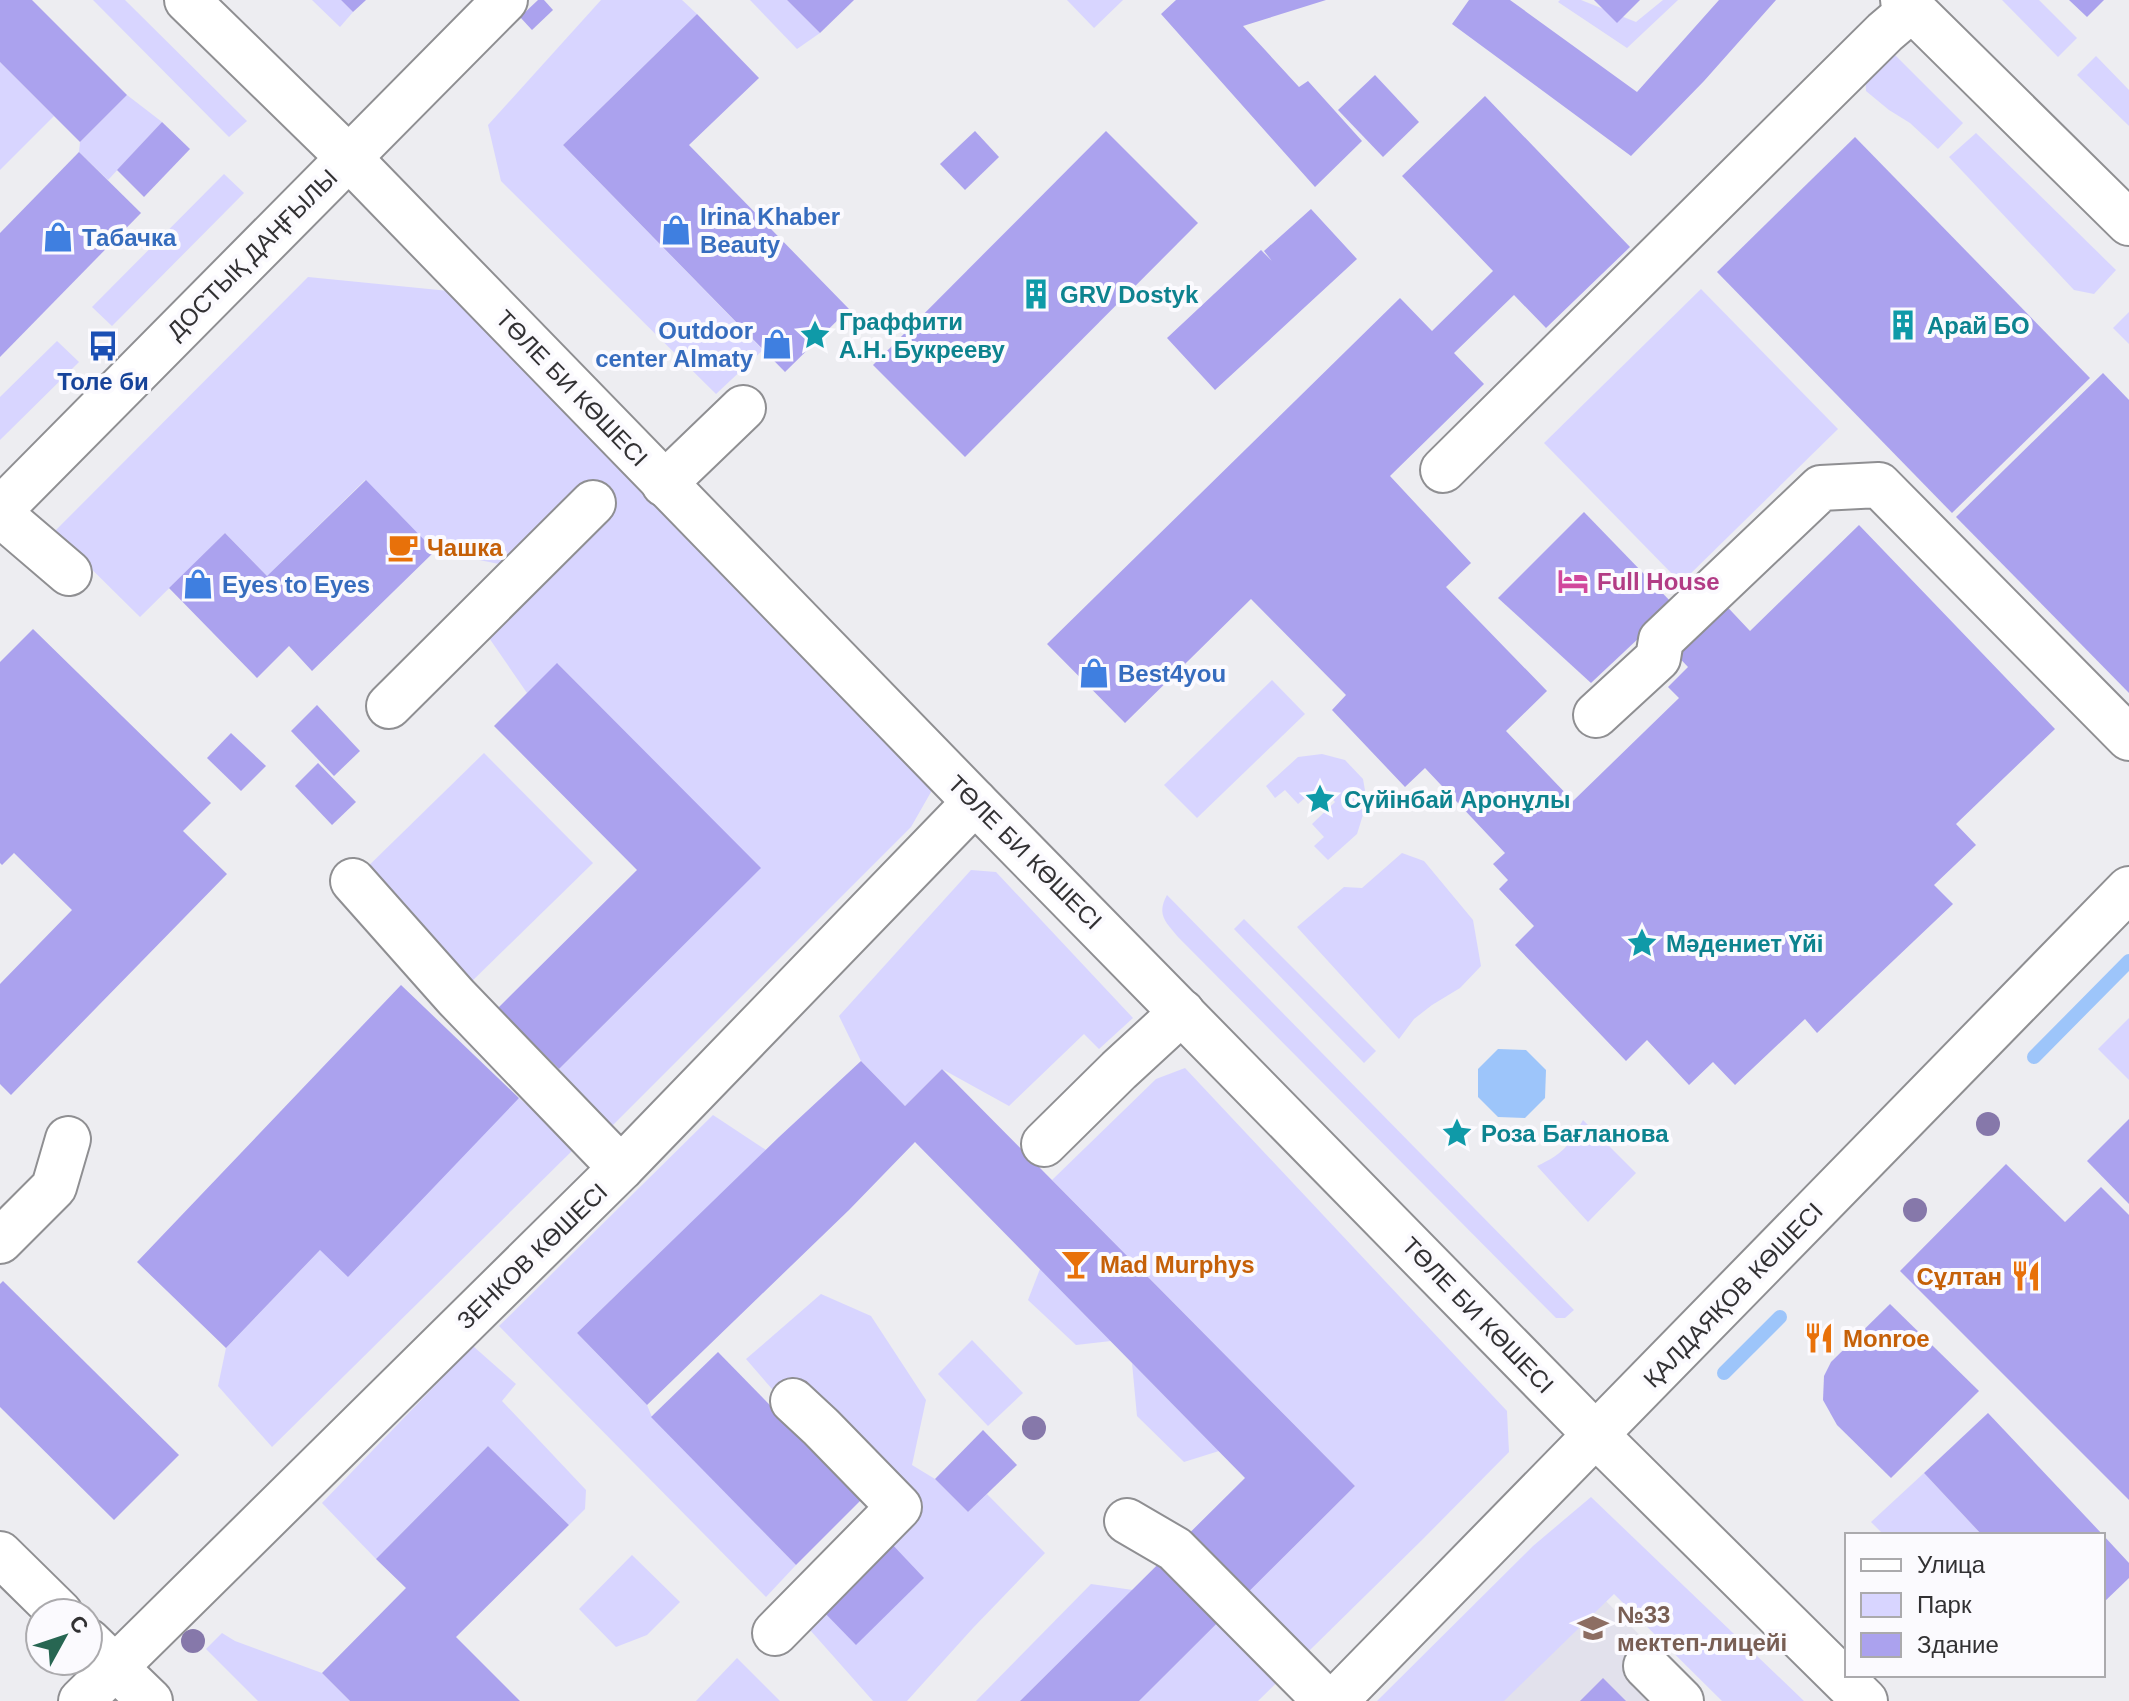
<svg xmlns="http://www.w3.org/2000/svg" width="2129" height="1701" viewBox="0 0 2129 1701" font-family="Arial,sans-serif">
<rect width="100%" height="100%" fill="#ededf1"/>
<polygon fill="#e2e1ec" points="1594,1589 1705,1701 1478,1701"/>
<g fill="#d8d5ff">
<polygon points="93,0 125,0 247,121 229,137"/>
<polygon points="312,0 341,0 353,12 340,27"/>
<polygon points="601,0 682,0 697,14 563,145 763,350 716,394 501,181 488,125"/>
<polygon points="750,0 787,0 820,33 797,49"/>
<polygon points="1067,0 1123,0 1094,28"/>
<polygon points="1560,0 1581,0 1636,22 1663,0 1678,0 1627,48 1558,2"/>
<polygon points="2002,0 2039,0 2077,38 2058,57"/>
<polygon points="1889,49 1963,123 1938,149 1910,123 1889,110 1866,91 1865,71"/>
<polygon points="2096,56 2129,90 2129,126 2077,75"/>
<polygon points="0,62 54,116 0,170"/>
<polygon points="127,95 162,122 108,180 79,152 80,142"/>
<polygon points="1976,133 2116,270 2094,294 2074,290 1949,157"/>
<polygon points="224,174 244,193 112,326 92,307"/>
<polygon points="308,277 449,291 935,785 911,827 611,1127 559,1069 760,868 558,664 527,693 476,619 499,564 435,551 365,480 267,576 225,533 140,617 54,532"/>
<polygon points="1701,289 1838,429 1681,583 1544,443"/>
<polygon points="2129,312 2129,344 2113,328"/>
<polygon points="57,341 79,362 0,440 0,397"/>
<polygon points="1272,680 1305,714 1197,818 1164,785"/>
<polygon points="484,753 593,863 466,987 353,881"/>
<polygon points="1322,754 1345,760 1363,779 1367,802 1357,834 1328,860 1314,846 1324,837 1312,824 1335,802 1320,785 1298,804 1285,790 1275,798 1266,786 1298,757"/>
<polygon points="1402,853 1424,861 1473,920 1481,966 1460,988 1432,1005 1414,1019 1399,1039 1297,927 1344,887 1362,888"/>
<polygon points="971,870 996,872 1133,1018 1099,1049 1084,1034 1009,1106 942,1069 905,1106 861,1061 839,1016"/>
<path d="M1167,895L1574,1310L1565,1318H1556L1178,937C1166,922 1156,915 1167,895Z"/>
<polygon points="1244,919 1376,1051 1364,1063 1234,929"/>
<polygon points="2129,1018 2129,1080 2098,1049"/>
<polygon points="1185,1068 1507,1411 1509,1452 1423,1539 1258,1701 1139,1701 1355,1486 1052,1180 1156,1079"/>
<polygon points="519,1098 576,1147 272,1447 218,1386 226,1348 320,1250"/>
<polygon points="713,1115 766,1150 577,1333 647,1405 652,1417 796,1565 766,1597 499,1326"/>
<path d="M1583,1120L1636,1173L1588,1222L1537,1166C1565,1153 1568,1146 1583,1120Z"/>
<polygon points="1040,1269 1111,1341 1076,1345 1028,1300"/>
<polygon points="821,1294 871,1316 926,1400 912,1465 935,1479 968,1512 987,1494 1045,1553 973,1628 907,1701 873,1701 803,1622 878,1511 746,1359"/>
<polygon points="972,1340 1023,1393 988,1426 938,1374"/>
<polygon points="473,1346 516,1384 502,1401 586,1490 585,1509 569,1525 488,1446 376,1559 322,1503"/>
<polygon points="1132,1363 1219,1451 1184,1462 1137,1416"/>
<polygon points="1924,1473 1982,1535 1884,1535 1871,1522"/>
<polygon points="1591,1497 1804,1701 1722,1701 1614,1594 1504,1701 1377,1701 1533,1546"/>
<polygon points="632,1555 680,1602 647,1635 616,1647 579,1609"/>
<polygon points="1091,1584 1133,1590 1020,1701 976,1701"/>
<polygon points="222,1633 235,1641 322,1673 350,1701 258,1701 206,1649"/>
<polygon points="737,1658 780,1701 696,1701"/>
</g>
<polygon fill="#9dc5fa" points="1498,1049 1526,1050 1546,1070 1545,1098 1525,1118 1498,1117 1478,1097 1478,1069"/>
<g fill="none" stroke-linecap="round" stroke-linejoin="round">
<g stroke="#9dc5fa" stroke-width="14">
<polyline points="2034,1057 2129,961"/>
<polyline points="1724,1373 1780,1317"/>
</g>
</g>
<g fill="#aba2ee">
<polygon points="0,0 32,0 127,95 80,142 0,62"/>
<polygon points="341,0 366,0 353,12"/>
<polygon points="538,0 544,0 553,10 532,30 520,17"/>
<polygon points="787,0 854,0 820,33"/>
<polygon points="1176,0 1326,0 1243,26 1299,87 1308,81 1362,141 1315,187 1161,14"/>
<polygon points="1469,0 1510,0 1637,92 1719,0 1776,0 1704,81 1631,156 1452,24"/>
<polygon points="1594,0 1640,0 1617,23"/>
<polygon points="2069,0 2104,0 2087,17"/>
<polygon points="697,14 759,78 689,145 849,309 785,372 563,145"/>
<polygon points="1375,75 1419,122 1383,157 1338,110"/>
<polygon points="1485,96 1630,247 1546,328 1514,295 1454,353 1484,384 1390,476 1471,563 1446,587 1547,691 1506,731 1573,801 1679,698 1668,687 1688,667 1668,646 1718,597 1750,631 1859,525 2055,729 1956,824 1976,845 1934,885 1953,904 1817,1033 1805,1019 1735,1085 1713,1062 1689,1085 1647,1040 1626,1061 1515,945 1534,926 1499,889 1508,880 1493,864 1505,853 1425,768 1405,787 1332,710 1346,695 1251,599 1125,723 1047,644 1400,298 1432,331 1493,271 1402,176"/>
<polygon points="162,122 190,149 144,197 117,170"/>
<polygon points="975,131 999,157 965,190 940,164"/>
<polygon points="1106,131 1198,223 965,457 873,365"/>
<polygon points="1855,137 2090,378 1952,513 1717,272"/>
<polygon points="79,152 141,213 0,357 0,233"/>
<polygon points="1311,209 1357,259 1215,390 1167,338 1261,250 1272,261 1264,251"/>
<polygon points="2103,373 2129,400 2129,693 1956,517"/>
<polygon points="366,480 435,551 312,671 289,646 257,678 169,588 225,533 267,576"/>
<polygon points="1584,512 1674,605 1591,683 1498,598"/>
<polygon points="33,629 211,803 183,831 227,874 11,1095 0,1084 0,984 72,910 14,853 2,865 0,863 0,662"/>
<polygon points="557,663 761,868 559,1069 498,1008 637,870 494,726"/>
<polygon points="317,705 360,751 334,776 291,731"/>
<polygon points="231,733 266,766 241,791 207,758"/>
<polygon points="318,763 356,802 332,825 295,786"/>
<polygon points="401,985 519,1098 348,1277 320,1250 226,1348 137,1262"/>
<polygon points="861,1061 905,1106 942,1069 1355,1486 1139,1701 1020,1701 1245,1478 915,1142 849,1210 647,1405 577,1333 779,1137"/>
<polygon points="2129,1119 2129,1204 2087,1161"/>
<polygon points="2006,1164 2065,1222 2101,1187 2129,1215 2129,1500 1900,1271"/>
<polygon points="3,1281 179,1455 114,1520 0,1407 0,1284"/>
<polygon points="1890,1304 1979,1391 1891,1478 1837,1425 1823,1400 1824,1376 1831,1362"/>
<polygon points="718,1352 862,1499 796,1565 651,1417"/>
<polygon points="1988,1413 2103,1535 1982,1535 1924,1473"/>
<polygon points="983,1430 1017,1465 968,1512 935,1479"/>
<polygon points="488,1446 569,1525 456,1637 520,1701 350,1701 322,1673 406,1588 376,1559"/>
<polygon points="2103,1535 2129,1563 2129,1578 2103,1603"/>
<polygon points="889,1541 924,1578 856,1645 820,1608"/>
<polygon points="1603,1678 1626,1701 1580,1701"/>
</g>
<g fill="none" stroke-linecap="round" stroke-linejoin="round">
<g stroke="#8f8f92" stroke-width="48">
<g id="minor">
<polyline points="1903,0 2129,223"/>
<polyline points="1443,470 1885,32 1912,9"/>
<polyline points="664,484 743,408"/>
<polyline points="0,514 69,573"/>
<polyline points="389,706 593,503"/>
<polyline points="1596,715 1658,658 1661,640 1821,488 1879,485 2129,738"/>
<polyline points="353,881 456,997 621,1168"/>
<polyline points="1044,1144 1119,1070 1182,1012"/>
<polyline points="0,1241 54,1187 68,1139"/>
<polyline points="1127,1521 1175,1549 1326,1701"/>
<polyline points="0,1554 60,1613"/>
<polyline points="775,1633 899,1507 821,1427 793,1401"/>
<polyline points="88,1641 150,1701"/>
<polyline points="1646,1666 1681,1701"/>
<polyline points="81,1701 621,1168 975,802"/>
<polyline points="1335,1701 2129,889"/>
</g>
</g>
<g stroke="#8f8f92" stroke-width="48">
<g id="major">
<polyline points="187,0 348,157 975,802 1596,1435 1865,1701"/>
<polyline points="0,510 505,0"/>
</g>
</g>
<use href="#minor" stroke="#fff" stroke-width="44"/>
<use href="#major" stroke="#fff" stroke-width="44"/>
</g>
<g fill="#8678aa">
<circle cx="1988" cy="1124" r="12"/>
<circle cx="1915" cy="1210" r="12"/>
<circle cx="1034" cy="1428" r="12"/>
<circle cx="193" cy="1641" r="12"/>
</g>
<defs>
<g id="shop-bare" transform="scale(2.4)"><path d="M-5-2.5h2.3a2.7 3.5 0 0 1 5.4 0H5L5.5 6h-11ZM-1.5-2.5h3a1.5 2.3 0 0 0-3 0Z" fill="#3f7fe0" stroke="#fbfafe" stroke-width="2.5" paint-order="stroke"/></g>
<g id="building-bare" transform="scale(2.4)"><path d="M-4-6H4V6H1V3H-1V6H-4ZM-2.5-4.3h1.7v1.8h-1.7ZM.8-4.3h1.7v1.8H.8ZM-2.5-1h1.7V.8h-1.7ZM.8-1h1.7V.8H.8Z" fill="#0f9aa8" stroke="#fbfafe" stroke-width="2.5" paint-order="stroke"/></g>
<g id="sight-bare" transform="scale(2.4)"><path d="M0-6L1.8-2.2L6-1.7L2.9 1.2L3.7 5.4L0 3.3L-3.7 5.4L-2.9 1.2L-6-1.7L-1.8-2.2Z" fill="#0f9aa8" stroke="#fbfafe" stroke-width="2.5" paint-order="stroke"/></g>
<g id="bus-bare" transform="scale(2.4)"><path d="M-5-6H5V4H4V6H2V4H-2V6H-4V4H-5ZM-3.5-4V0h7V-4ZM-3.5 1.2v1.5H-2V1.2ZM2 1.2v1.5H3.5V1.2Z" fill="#1a4fb4" stroke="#fbfafe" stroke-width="2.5" paint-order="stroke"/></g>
<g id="cafe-bare" transform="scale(2.4)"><path d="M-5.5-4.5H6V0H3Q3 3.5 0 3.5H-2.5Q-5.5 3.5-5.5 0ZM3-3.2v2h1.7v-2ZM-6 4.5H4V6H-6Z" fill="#e8710a" stroke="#fbfafe" stroke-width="2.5" paint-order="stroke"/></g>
<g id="hotel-bare" transform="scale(2.4)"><path d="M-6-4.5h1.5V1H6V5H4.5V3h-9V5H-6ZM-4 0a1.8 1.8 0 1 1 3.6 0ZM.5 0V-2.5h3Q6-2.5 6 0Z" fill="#d1479c" stroke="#fbfafe" stroke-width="2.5" paint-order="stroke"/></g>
<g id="bar-bare" transform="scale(2.4)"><path d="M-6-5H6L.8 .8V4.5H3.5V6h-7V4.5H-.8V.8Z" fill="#e8710a" stroke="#fbfafe" stroke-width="2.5" paint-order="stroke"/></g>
<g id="restaurant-bare" transform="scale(2.4)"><path d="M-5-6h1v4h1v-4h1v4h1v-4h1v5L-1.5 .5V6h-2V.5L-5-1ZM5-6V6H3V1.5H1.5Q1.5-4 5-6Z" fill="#e8710a" stroke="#fbfafe" stroke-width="2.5" paint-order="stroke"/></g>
<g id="school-bare" transform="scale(2.4)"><path d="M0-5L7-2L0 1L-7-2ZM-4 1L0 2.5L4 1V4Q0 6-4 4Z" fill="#8d6e63" stroke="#fbfafe" stroke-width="2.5" paint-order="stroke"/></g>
</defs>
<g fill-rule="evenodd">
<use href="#shop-bare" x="676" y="230"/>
<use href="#shop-bare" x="58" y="237"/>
<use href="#building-bare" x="1036" y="294"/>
<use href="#building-bare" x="1903" y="325"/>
<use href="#sight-bare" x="815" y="335"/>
<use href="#shop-bare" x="777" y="344"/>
<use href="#bus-bare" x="103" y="346"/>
<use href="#cafe-bare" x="403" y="547"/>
<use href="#hotel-bare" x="1573" y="581"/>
<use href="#shop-bare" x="198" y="584"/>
<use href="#shop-bare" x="1094" y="673"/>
<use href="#sight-bare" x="1320" y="799"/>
<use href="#sight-bare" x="1642" y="943"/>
<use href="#sight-bare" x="1457" y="1133"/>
<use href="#bar-bare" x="1076" y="1264"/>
<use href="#restaurant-bare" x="2026" y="1276"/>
<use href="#restaurant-bare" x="1819" y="1338"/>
<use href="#school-bare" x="1593" y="1628"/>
</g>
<g text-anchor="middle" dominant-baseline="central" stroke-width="8" stroke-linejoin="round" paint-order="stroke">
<g font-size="24" font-weight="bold" fill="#366cbe" stroke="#fbfafe" text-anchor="start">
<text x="700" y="216">Irina Khaber<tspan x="700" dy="28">Beauty</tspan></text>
<text x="82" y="237">Табачка</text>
<text x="753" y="330" text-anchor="end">Outdoor<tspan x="753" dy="28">center Almaty</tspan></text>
<text x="222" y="584">Eyes to Eyes</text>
<text x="1118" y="673">Best4you</text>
</g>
<g font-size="24" fill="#323133" stroke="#fbfafe">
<text transform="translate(252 254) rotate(-45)">ДОСТЫҚ ДАҢҒЫЛЫ</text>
<text transform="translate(572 388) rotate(46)">ТӨЛЕ БИ КӨШЕСІ</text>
<text transform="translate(1025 852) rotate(45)">ТӨЛЕ БИ КӨШЕСІ</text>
<text transform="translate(532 1256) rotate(-44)">ЗЕНКОВ КӨШЕСІ</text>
<text transform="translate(1733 1295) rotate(-46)">ҚАЛДАЯҚОВ КӨШЕСІ</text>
<text transform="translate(1478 1315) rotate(46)">ТӨЛЕ БИ КӨШЕСІ</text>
</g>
<g font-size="24" font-weight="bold" fill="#0d838f" stroke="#fbfafe" text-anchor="start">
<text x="1060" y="294">GRV Dostyk</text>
<text x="839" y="321">Граффити<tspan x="839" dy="28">А.Н. Букрееву</tspan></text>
<text x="1927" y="325">Арай БО</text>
<text x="1344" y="799">Сүйінбай Аронұлы</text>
<text x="1666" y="943">Мәдениет Үйі</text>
<text x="1481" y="1133">Роза Бағланова</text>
</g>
<g font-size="24" font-weight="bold" fill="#164399" stroke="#fbfafe">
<text x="103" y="381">Толе би</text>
</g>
<g font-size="24" font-weight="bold" fill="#c56008" stroke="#fbfafe" text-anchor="start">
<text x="427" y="547">Чашка</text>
<text x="1100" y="1264">Mad Murphys</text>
<text x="2002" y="1276" text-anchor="end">Сұлтан</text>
<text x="1843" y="1338">Monroe</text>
</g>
<g font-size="24" font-weight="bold" fill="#b23c85" stroke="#fbfafe" text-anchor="start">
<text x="1597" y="581">Full House</text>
</g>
<g font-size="24" font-weight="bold" fill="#785e54" stroke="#fbfafe" text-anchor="start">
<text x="1617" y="1614">№33<tspan x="1617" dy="28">мектеп-лицейі</tspan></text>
</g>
</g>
<rect x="1845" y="1533" width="260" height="144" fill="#fbfafe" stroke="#abaaad" stroke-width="2"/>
<rect x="1861" y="1559" width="40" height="12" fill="#ffffff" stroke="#abaaad" stroke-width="2"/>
<text x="1917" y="1573" font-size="24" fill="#323133">Улица</text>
<rect x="1861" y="1593" width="40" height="24" fill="#d8d5ff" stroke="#abaaad" stroke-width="2"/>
<text x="1917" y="1613" font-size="24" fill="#323133">Парк</text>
<rect x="1861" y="1633" width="40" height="24" fill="#aba2ee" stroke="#abaaad" stroke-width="2"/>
<text x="1917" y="1653" font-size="24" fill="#323133">Здание</text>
<g transform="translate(64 1637) rotate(50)"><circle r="38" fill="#fbfafe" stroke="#abaaad" stroke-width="2"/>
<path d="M0-6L14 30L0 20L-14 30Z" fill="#276652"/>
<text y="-12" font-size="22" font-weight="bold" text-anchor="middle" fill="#323133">С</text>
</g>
</svg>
